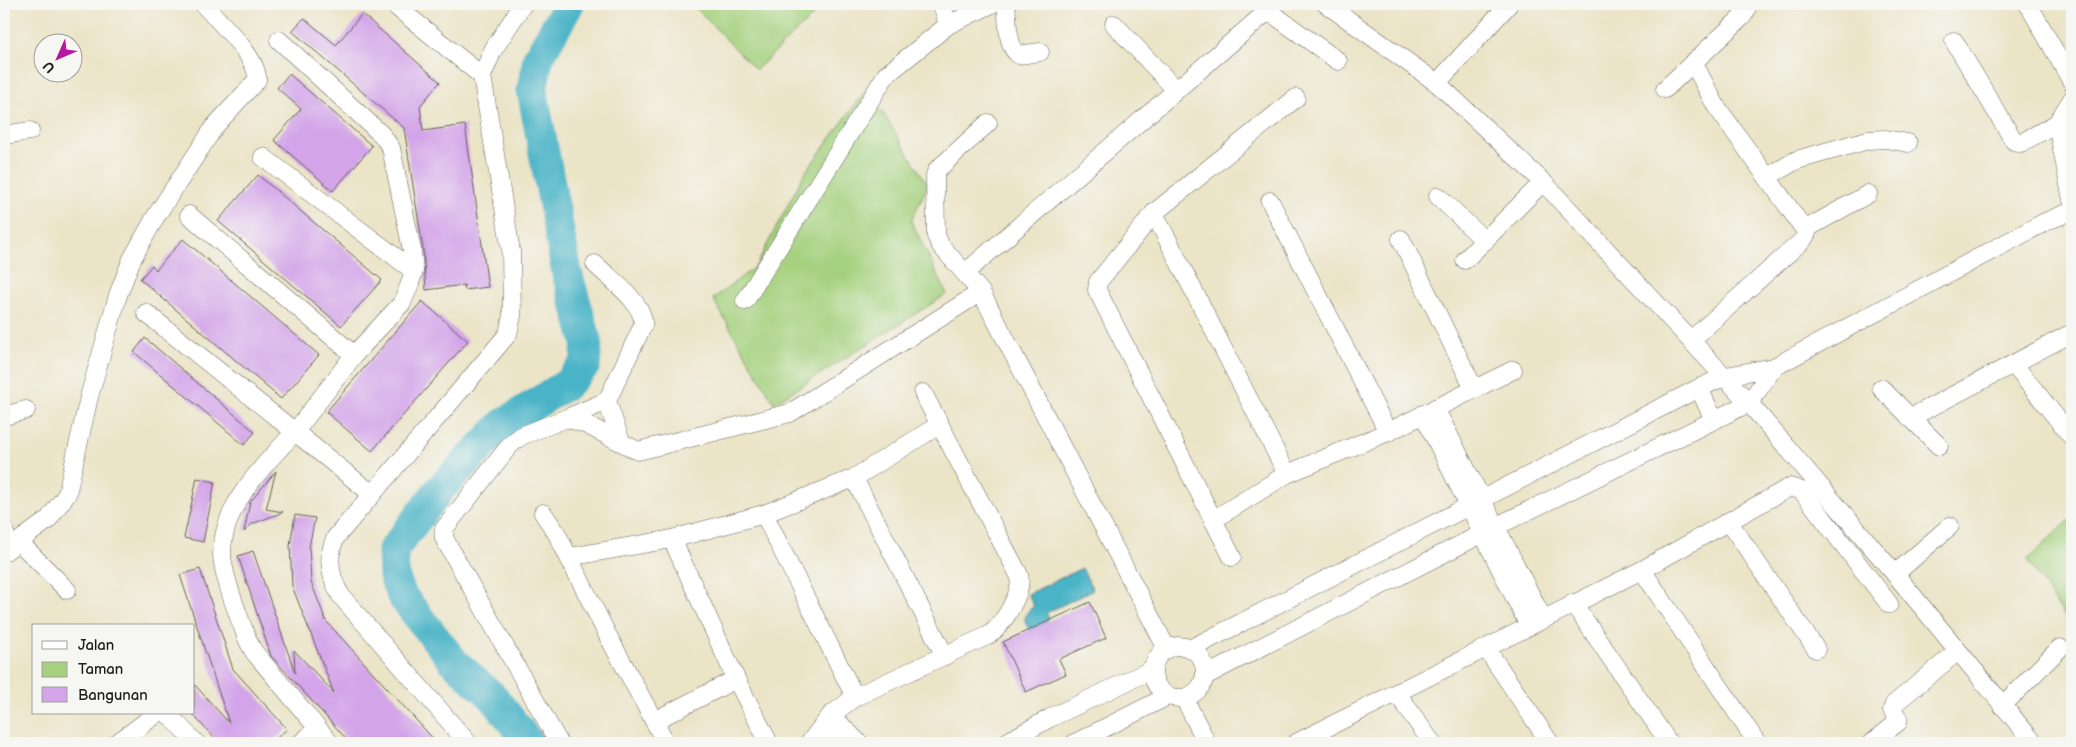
<svg xmlns="http://www.w3.org/2000/svg" width="2076" height="747" viewBox="0 0 2076 747" font-family="'Balsamiq Sans',sans-serif">
<rect width="100%" height="100%" fill="#f6f6f2"/>
<filter id="ink" filterUnits="userSpaceOnUse"><feTurbulence type="fractalNoise" baseFrequency=".02" numOctaves="2"/><feDisplacementMap in="SourceGraphic" scale="10" xChannelSelector="R" yChannelSelector="G"/><feConvolveMatrix kernelMatrix="1 2 1 2 8 2 1 2 1" color-interpolation-filters="sRGB"/></filter>
<filter id="wash" filterUnits="userSpaceOnUse"><feTurbulence type="fractalNoise" baseFrequency=".0096" numOctaves="4" result="noise"/><feDisplacementMap in="SourceGraphic" scale="20" xChannelSelector="R" yChannelSelector="G"/><feGaussianBlur stdDeviation="1.12" result="paint"/><feColorMatrix in="noise" values="0 0 0 0 0 0 0 0 0 0 0 0 0 0 0 0 0 1.4 0 .05"/><feComposite in="paint" operator="in"/></filter>
<g filter="url(#wash)">
<rect width="100%" height="100%" fill="#ebe4c7"/>
<g fill="#a5d17e" stroke="#60764d">
<polygon points="692,4 825,4 756,70"/>
<polygon points="864,93 881,110 928,185 911,221 947,294 774,403 713,299 756,266 804,174"/>
<polygon points="2072,518 2072,620 2068,621 2027,560"/>
</g>
<path fill="#49b3c7" stroke="#326872" d="M1082,568L1093,590L1046,613L1049,618L1046,623L1030,630C1022,621 1024,613 1034,606L1028,594Z"/>
<g fill="none" stroke-linecap="round" stroke-linejoin="round">
<polyline stroke="#49b3c7" stroke-width="31" points="529,743 493,697 454,662 402,596 394,576 393,550 440,489 503,424 567,384 585,365 587,342 567,273 532,90 538,58 569,4"/>
</g>
<g id="blocks">
<g fill="#d3a4e9">
<polygon points="362,14 440,82 420,106 423,131 465,125 488,287 465,290 464,285 426,290 423,249 404,128 292,31 304,18 336,45"/>
<polygon points="289,74 372,146 333,191 274,140 301,109 277,88"/>
<polygon points="258,175 382,280 341,326 218,221"/>
<polygon points="183,239 319,355 281,399 140,279 152,265 156,270"/>
<polygon points="422,301 468,341 372,451 326,412"/>
<polygon points="145,338 255,432 244,445 134,352"/>
<polygon points="276,471 266,509 283,512 252,524 244,532 250,502"/>
<polygon points="197,478 215,482 203,542 184,538"/>
<polygon points="295,515 315,518 309,547 311,582 326,621 437,743 350,743 271,656 238,556 253,551 295,673 294,650 334,693 292,586 290,545"/>
<polygon points="200,569 233,669 287,729 271,743 219,743 194,716 194,684 229,723 180,575"/>
<polygon points="1090,602 1106,638 1059,659 1066,674 1026,692 1003,642"/>
</g>
</g>
</g>
<g filter="url(#ink)">
<use href="#blocks" fill-opacity="0" stroke="#646258" stroke-width="1"/>
<g fill="none" stroke-linecap="round" stroke-linejoin="round">
<g stroke="#646258" stroke-width="19">
<g id="minor">
<polyline points="393,4 482,76"/>
<polyline points="942,4 948,25"/>
<path d="M1006,4C1008,18 1006,47 1019,55L1040,52"/>
<polyline points="1326,4 1437,83 1543,182 1749,403 1895,574 2034,743"/>
<polyline points="2028,4 2072,82"/>
<polyline points="1114,24 1176,90"/>
<polyline points="1954,41 2014,141 2021,143 2057,123 2072,99"/>
<polyline points="1437,83 1509,4"/>
<polyline points="1665,89 1742,17 1746,11 1744,4"/>
<polyline points="988,123 937,170 935,175 936,236 941,246 981,292 1167,649"/>
<polyline points="2057,123 2072,200"/>
<polyline points="4,135 30,131"/>
<polyline points="263,157 414,271"/>
<polyline points="1767,177 1797,160 1868,140 1886,139 1908,143"/>
<polyline points="1438,196 1485,241"/>
<polyline points="1270,201 1388,432"/>
<polyline points="1154,213 1287,474"/>
<polyline points="189,215 354,355"/>
<polyline points="1806,229 1868,194"/>
<polyline points="1401,239 1474,389"/>
<polyline points="1465,260 1543,182"/>
<path d="M595,264C610,279 645,303 643,325L607,401L621,442"/>
<polyline points="966,272 1262,16 1267,13 1274,15 1338,61"/>
<polyline points="745,301 886,75 948,25 992,4"/>
<polyline points="146,313 295,432 354,355 402,303 409,286 414,271 412,250 391,148 382,135 279,40"/>
<polyline points="1691,340 1803,240 1807,233 1716,106 1693,62"/>
<polyline points="2014,365 2072,437"/>
<polyline points="1699,388 1714,420"/>
<polyline points="1881,388 1939,446"/>
<polyline points="1435,408 1543,619"/>
<polyline points="1423,414 1529,626"/>
<polyline points="4,416 26,410"/>
<polyline points="567,418 607,401"/>
<polyline points="1910,418 2072,333"/>
<polyline points="854,478 945,656"/>
<polyline points="543,513 557,534 608,636 666,743"/>
<polyline points="1213,520 1287,474 1388,432 1513,370"/>
<polyline points="1729,522 1816,649"/>
<polyline points="4,529 8,548"/>
<polyline points="672,539 736,679 769,743"/>
<polyline points="19,542 67,590"/>
<path d="M4,552L48,520L67,494L89,397L118,295L132,259L156,216L215,126L257,80C259,58 218,21 203,4"/>
<polyline points="569,557 672,539 764,514"/>
<polyline points="1232,557 1097,290 1098,282 1154,213 1296,98"/>
<polyline points="1642,570 1757,743"/>
<polyline points="1895,574 1950,526"/>
<polyline points="1573,603 1669,743"/>
<circle cx="1179" cy="672" r="26"/>
<polyline points="1486,648 1550,743"/>
<polyline points="1190,649 1699,388 1726,376 1774,367 2045,222 2072,211"/>
<polyline points="1205,676 1495,527 1749,403 1774,367"/>
<polyline points="1397,693 1432,743"/>
<polyline points="855,697 764,514 854,478 939,425"/>
<polyline points="1184,698 1207,743"/>
<polyline points="2002,706 2060,648"/>
<polyline points="167,713 196,743"/>
<polyline points="831,715 859,743"/>
<polyline points="654,721 736,679"/>
<polyline points="821,728 836,743"/>
<polyline points="117,743 158,713"/>
<polyline points="301,743 317,729"/>
<path d="M330,743L254,652L248,641C240,620 222,575 222,553C223,504 264,465 295,432L372,494"/>
<path d="M468,743L341,596C330,577 326,557 336,537L508,334L512,316L511,251L482,76L493,50L523,4"/>
<polyline points="559,743 444,538 444,529 510,445 521,436 567,418 585,424 638,451 790,413 981,292"/>
<path d="M809,743L831,715L855,697L989,635C1003,625 1024,591 1019,575L923,393"/>
<polyline points="1005,743 1050,718 1153,669"/>
<polyline points="1075,743 1168,696"/>
<polyline points="1296,743 1642,570 1790,487 1802,491 1889,604"/>
<polyline points="1872,743 1898,722 1898,718 1892,710 1894,704 1957,652"/>
</g>
</g>
<use href="#minor" stroke="#fff" stroke-width="18"/>
</g>
</g>
<rect width="2076" height="747" fill="none" stroke="#f6f6f2" stroke-width="20"/>
<rect x="32" y="624" width="162" height="90" fill="#f6f6f2" stroke="#9f9f9c"/>
<rect x="42" y="641" width="25" height="8" fill="#ffffff" stroke="#9f9f9c"/>
<text x="78" y="650" font-size="15" fill="#1c1c1c">Jalan</text>
<rect x="42" y="662" width="25" height="15" fill="#a5d17e" stroke="#9f9f9c"/>
<text x="78" y="674" font-size="15" fill="#1c1c1c">Taman</text>
<rect x="42" y="687" width="25" height="15" fill="#d3a4e9" stroke="#9f9f9c"/>
<text x="78" y="700" font-size="15" fill="#1c1c1c">Bangunan</text>
<g transform="translate(58 58) rotate(225)"><circle r="24" fill="#f6f6f2" stroke="#9f9f9c"/>
<path d="M0-4L9 19L0 12L-9 19Z" fill="#b5179e"/>
<text y="-8" font-size="14" font-weight="bold" text-anchor="middle" fill="#1c1c1c">U</text>
</g>
</svg>
